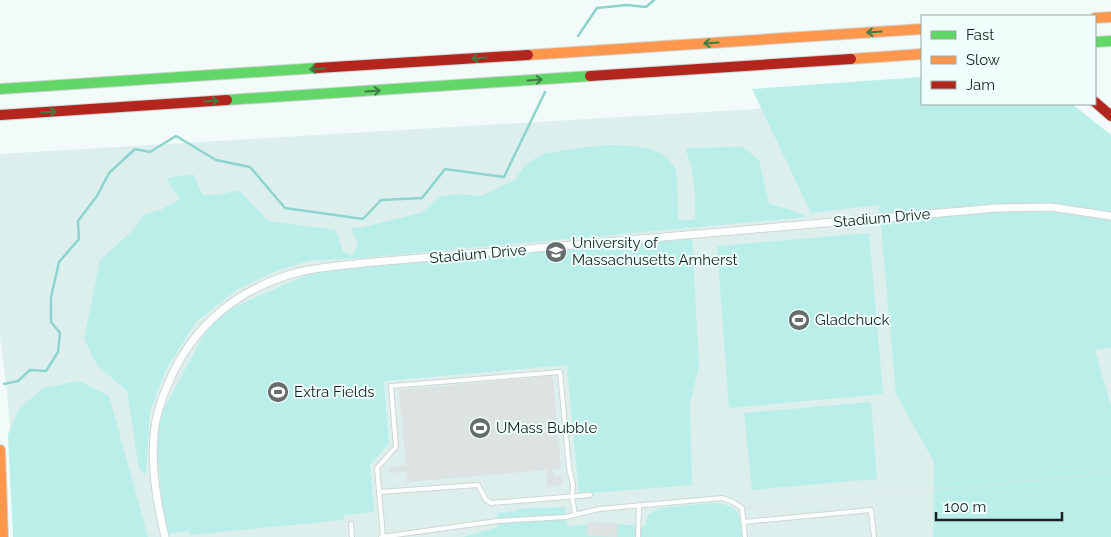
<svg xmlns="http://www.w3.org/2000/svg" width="1111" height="537" viewBox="0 0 1111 537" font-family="Raleway,sans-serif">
<rect width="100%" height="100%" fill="#f2fbf9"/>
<polygon fill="#ddefec" points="922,99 922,104 1111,166 1111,537 19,537 7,393 0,337 0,154"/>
<g fill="#b9efe8">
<polygon points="922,77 922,104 1072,104 1111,135 1111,347 1095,350 1111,407 1111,537 933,537 934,462 896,394 879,205 811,213 752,89"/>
<path d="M609,145C632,146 662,144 675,168C678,175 678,208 678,218L684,221L695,219C696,195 694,170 685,148L743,147L759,160L769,204L792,210L807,217L351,259L312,260L278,270L238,289L196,322L165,371L150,412L146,475L139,469L127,391L97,365L84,339L100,260L134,229L145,214L160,210L180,199L166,178L193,174L203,195H217L239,190L268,221L336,230L343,251L351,255V258L358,244L351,227L360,228L423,212L439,197L458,194L482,196L516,179L524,166L542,154L578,148Z"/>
<polygon points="869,233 883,394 729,408 717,246"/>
<polygon points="692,234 699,366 690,404 692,485 579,494 567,365 384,381 389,443 370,465 374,512 344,515 344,520 190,535 189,531 165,534 155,425 214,316 320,269"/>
<polygon points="79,381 109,396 148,537 13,537 8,435 18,410 43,388"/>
<polygon points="871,402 877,479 752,490 744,413"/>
<path d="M712,503C739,504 740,513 742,537H463L498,527L497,513L517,511V509L565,507L567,526L586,525L587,522L645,526L648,515L659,508Z"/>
</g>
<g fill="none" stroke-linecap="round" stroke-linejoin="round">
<g stroke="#8cd5ce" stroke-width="2.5">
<polyline points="578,36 597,8 627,5 646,7 654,0"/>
<polyline points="4,384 18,381 30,370 46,371 58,352 60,333 51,322 51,297 59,262 79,239 78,221 97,196 109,173 135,149 150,152 176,136 216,160 250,167 285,208 363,219 381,200 422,198 445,169 504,177 545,92"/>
</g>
</g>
<g fill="#dce3e2">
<polygon points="553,376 561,469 553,469 554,477 562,476 563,485 547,487 547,470 407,482 406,472 389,473 389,467 406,465 399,390"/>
<polygon points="587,522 618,523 617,537 586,536"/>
</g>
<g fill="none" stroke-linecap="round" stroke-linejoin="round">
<g stroke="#cfd6d5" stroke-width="6">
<g id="lane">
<polyline points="379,492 478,485 486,500 491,503 590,495"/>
<polyline points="744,522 871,510 874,537"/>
<polyline points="351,524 352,537"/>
<polyline points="381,537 497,521 566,517 599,509 722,498 733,502 742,508 745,537"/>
<polyline points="383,537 377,468 396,447 391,386 560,372 569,468 573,485 572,497 575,514"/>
<polyline points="638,537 639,506"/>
</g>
</g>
<g stroke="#cfd6d5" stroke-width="9">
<path id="street" d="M165,537C157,503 151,470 154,435C155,417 161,400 168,384C192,326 238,288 299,272C320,267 342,266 363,263L997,208L1051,207L1111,216"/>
</g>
<g stroke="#cfd6d5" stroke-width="12">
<g id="fast">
<polyline points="1095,42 1111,41"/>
<polyline points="0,89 317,68"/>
<polyline points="227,100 590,76"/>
</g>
</g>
<g stroke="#cfd6d5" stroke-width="12">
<g id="slow">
<polyline points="1095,18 1111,17"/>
<polyline points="528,55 922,29"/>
<polyline points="851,59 922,54"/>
<polyline points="0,450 3,537"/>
</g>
</g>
<g stroke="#cfd6d5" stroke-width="12">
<g id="jam">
<polyline points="317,68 528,55"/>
<polyline points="590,76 851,59"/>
<polyline points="1095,102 1111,116"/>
<polyline points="0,115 227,100"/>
</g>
</g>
<polyline stroke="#e1e4e4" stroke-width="1" stroke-dasharray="5 2.5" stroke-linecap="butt" points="747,508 1111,473"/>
<use href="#lane" stroke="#fdfefe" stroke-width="4"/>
<use href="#street" stroke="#fdfefe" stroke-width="7"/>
<use href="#fast" stroke="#63d668" stroke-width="10"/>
<use href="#slow" stroke="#ff974d" stroke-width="10"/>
<use href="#jam" stroke="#b3261e" stroke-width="10"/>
</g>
<defs><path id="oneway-shaft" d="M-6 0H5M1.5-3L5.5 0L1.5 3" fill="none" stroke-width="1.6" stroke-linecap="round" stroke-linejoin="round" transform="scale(1.25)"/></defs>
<g stroke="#3f7c44">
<use href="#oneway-shaft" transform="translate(874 32) rotate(176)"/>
<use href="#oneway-shaft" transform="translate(711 43) rotate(176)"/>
<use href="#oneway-shaft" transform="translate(479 58) rotate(176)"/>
<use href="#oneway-shaft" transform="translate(317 69) rotate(177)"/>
<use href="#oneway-shaft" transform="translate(535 80) rotate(-4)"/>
<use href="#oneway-shaft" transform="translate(373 91) rotate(-4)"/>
<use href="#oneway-shaft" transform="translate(211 101) rotate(-4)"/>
<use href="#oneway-shaft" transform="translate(49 112) rotate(-4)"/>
</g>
<defs>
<g id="university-disc" transform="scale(1.125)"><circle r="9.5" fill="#666d6c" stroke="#eefffc"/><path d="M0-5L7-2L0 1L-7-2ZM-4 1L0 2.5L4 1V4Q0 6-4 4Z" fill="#fff"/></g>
<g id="stadium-disc" transform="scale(1.125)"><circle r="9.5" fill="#666d6c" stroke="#eefffc"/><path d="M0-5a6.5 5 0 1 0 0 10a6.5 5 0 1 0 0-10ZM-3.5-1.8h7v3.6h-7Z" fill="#fff"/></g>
</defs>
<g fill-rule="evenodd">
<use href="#university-disc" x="556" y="252"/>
<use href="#stadium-disc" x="799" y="320"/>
<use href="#stadium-disc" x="278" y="392"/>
<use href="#stadium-disc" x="480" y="428"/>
</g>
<g text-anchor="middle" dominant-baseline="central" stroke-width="4" stroke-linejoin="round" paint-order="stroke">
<g font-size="15" fill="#1b2120" stroke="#eefffc">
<text transform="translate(882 218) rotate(-5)">Stadium Drive</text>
<text transform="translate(478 254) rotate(-5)">Stadium Drive</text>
</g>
<g font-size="15" fill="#1b2120" stroke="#eefffc" text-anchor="start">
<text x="572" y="243">University of<tspan x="572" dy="17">Massachusetts Amherst</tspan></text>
<text x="815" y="320">Gladchuck</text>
<text x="294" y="392">Extra Fields</text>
<text x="496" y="428">UMass Bubble</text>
</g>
</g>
<rect x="921" y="15" width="175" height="90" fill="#eefffc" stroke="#9aa6a4"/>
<rect x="931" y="31" width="25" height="8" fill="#63d668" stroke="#9aa6a4"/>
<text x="966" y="40" font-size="15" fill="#1b2120">Fast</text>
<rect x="931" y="56" width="25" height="8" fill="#ff974d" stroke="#9aa6a4"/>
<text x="966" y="65" font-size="15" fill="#1b2120">Slow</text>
<rect x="931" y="81" width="25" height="8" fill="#b3261e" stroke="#9aa6a4"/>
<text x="966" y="90" font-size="15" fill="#1b2120">Jam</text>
<path d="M936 512v8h126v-8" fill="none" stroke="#1b2120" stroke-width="2.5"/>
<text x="944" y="512" font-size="15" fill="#1b2120" stroke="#eefffc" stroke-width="4" paint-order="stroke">100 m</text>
</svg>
